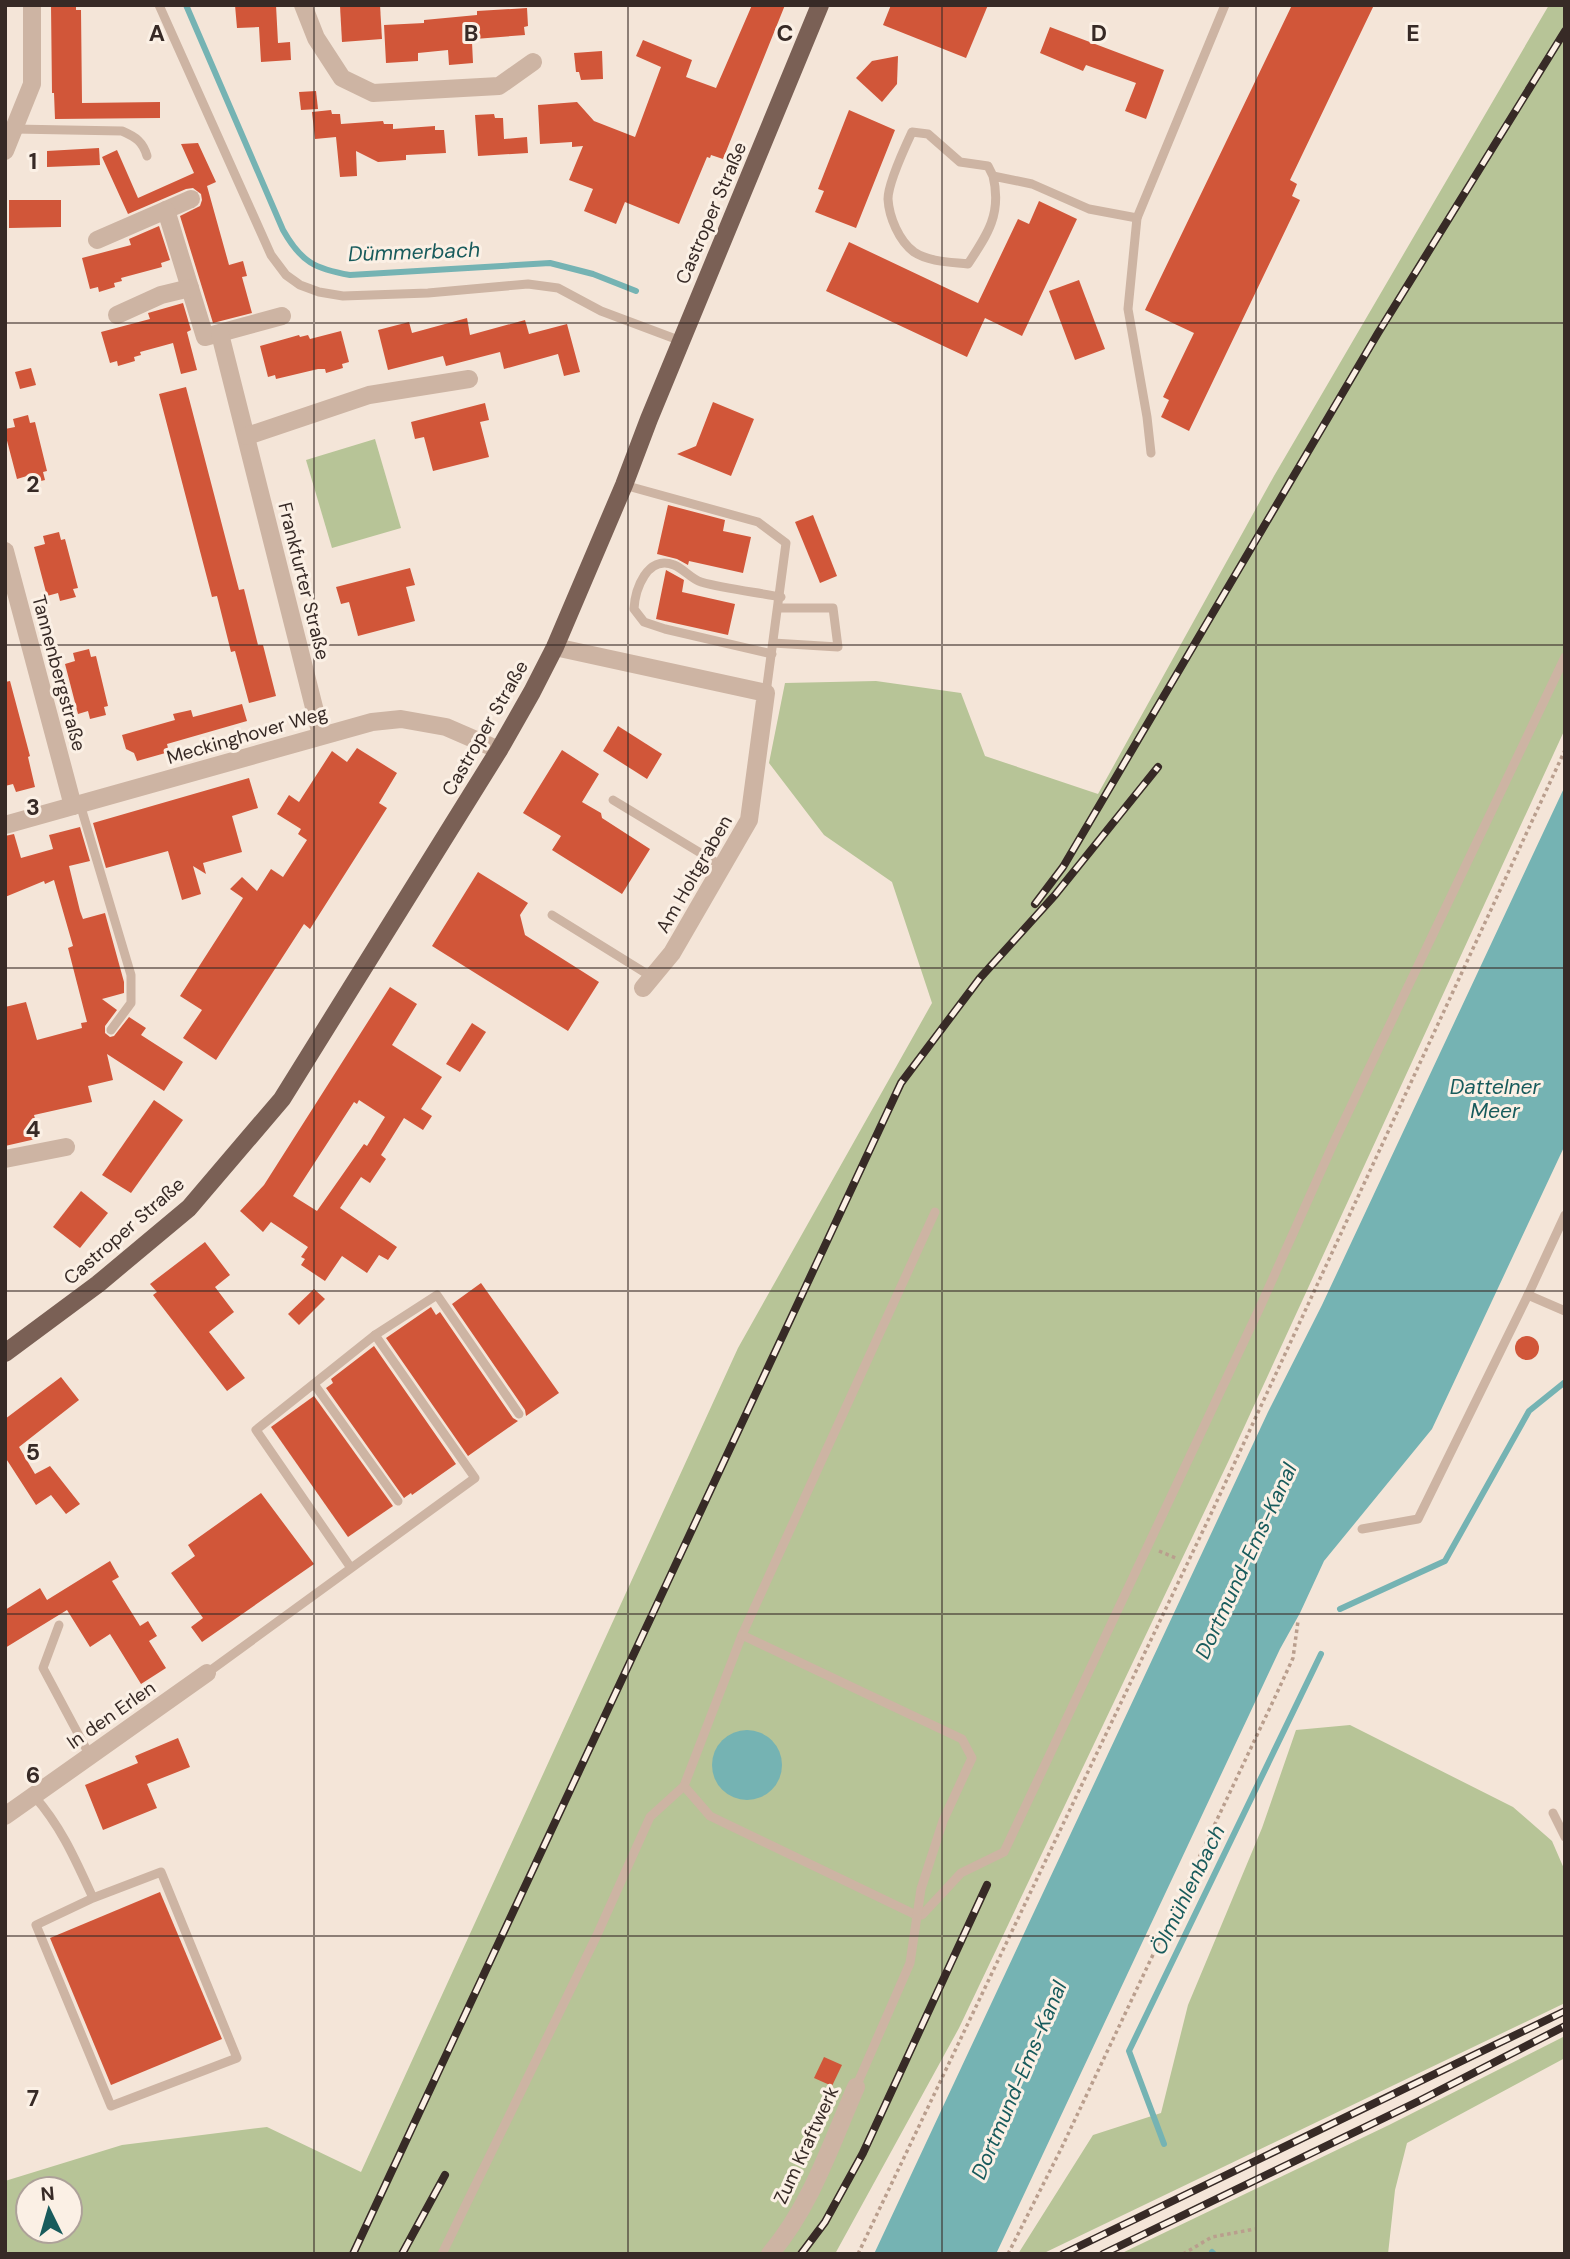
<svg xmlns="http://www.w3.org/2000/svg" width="1570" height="2259" viewBox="0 0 1570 2259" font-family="'DM Sans',sans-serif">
<rect width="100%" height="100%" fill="#f4e5d8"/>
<g fill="#b7c497" fill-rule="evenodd">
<path d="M1549,5H1565V729L1229,1460L959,2028L835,2254H5V2181L122,2145L267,2127L361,2172L738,1348L932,1003L892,882L824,835L769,763L785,683L876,681L961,693L985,756L1098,794L1274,476ZM28,2189H70V2231H28Z"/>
<polygon points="375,439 401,528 332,548 306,460"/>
<polygon points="1350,1725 1513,1807 1552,1841 1565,1871 1565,2003 1042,2254 1018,2254 1093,2135 1161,2113 1188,2005 1262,1828 1296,1730"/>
<polygon points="1565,2036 1565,2058 1407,2143 1395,2190 1388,2254 1120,2254 1389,2125"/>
</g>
<g fill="#75b3b3">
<polygon points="1565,786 1565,1145 1432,1429 1324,1561 1300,1613 1280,1649 996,2254 874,2254 1268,1412 1322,1305"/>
<circle cx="747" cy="1765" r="35"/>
</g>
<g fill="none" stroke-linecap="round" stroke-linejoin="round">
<g stroke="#75b3b3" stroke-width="6">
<path d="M186,5L283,230C301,262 315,269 350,275L550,263L593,274L636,291"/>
<polyline points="1340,1609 1445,1561 1529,1411 1565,1382"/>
<polyline points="1164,2144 1129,2051 1321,1654"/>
<polyline points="1212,2252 1214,2254"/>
</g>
</g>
<g fill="#d15639" fill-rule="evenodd">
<polygon points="51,5 76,5 76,10 81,10 82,103 160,102 160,118 55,119 54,93 52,93"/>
<polygon points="235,5 276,5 278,43 290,42 291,60 261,62 259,27 237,28"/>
<polygon points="380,5 382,39 342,42 340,6"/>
<polygon points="752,5 785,5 723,159 711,155 710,158 707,157 679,224 625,202 616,224 584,211 593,189 569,180 583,146 572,147 572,142 540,144 538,105 577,102 594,121 635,137 661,67 636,56 643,40 692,60 686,77 716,88"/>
<polygon points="891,5 988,5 966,58 883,25"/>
<polygon points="1292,5 1374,5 1290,180 1297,184 1292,196 1300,200 1189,431 1161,417 1169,400 1163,397 1194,333 1145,310"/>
<polygon points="527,8 528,26 524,27 525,35 475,39 476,42 472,42 473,63 449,65 448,50 418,53 418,61 386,63 384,25 424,23 424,20 477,15 477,11"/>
<polygon points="1050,27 1164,70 1146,119 1125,111 1136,83 1086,65 1083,71 1040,53"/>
<polygon points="602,51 603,79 581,80 579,72 576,72 574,53"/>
<polygon points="898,56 897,84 882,102 856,78 872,61"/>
<polygon points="316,91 318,109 301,110 299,92"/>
<polygon points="331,110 332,114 340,114 341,124 383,121 384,124 393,124 393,129 435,126 435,130 444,130 446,153 406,155 406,160 378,162 356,151 357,176 340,177 336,137 315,139 312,112"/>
<polygon points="849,110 895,130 856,228 815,212 824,191 818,189"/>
<polygon points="494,114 495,118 503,118 504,139 527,137 528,153 478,156 475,115"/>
<polygon points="198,143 216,182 207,186 229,265 243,261 247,276 242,277 252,313 213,323 180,216 200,206 202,200 201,194 193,188 186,189 128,214 102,157 117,150 138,198 194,173 181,144"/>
<polygon points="99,148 100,165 47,167 47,151"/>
<polygon points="9,200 61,200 61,227 9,228"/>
<polygon points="1039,201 1077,219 1022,336 985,318 967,357 826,291 849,242 978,303 1018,219 1029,224"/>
<polygon points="159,226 170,260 161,263 162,267 121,278 122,281 114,283 115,287 99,292 98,287 90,289 82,258 131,245 129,239"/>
<polygon points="1079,280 1105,349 1075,360 1049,291"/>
<polygon points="183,303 191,330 187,332 197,370 181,374 173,343 140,352 141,355 134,357 135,361 118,366 117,361 110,363 101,332 150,319 148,313"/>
<polygon points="467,318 470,335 525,320 529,334 567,324 580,372 564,376 558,354 504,369 500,352 446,366 443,356 388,370 378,330 409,322 412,333"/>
<polygon points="341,331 349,362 342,364 343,368 326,373 325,369 318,369 276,379 275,375 268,377 260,346 299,335 300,337 308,335 310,339"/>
<polygon points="31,368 36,385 20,389 15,372"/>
<polygon points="186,387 239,590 244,589 258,645 263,645 276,696 249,703 235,651 231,652 217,596 212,597 159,394"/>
<polygon points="713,402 754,419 731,476 677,454 696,446"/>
<polygon points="485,403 489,420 480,422 489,457 433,471 424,437 415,439 411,422"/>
<polygon points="28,415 30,423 35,422 47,471 43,472 45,480 29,484 27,476 17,479 5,433 5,429 15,427 13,419"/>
<polygon points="668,505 725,520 723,531 751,537 743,573 689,561 688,565 677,559 657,554"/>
<polygon points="813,515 837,576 820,583 795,522"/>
<polygon points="59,532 61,540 65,539 78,588 73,589 76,597 60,601 58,593 47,596 34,547 45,544 43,536"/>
<polygon points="410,568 415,585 406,587 415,621 358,636 349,602 341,604 336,587"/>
<polygon points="666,570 684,580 682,592 735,604 728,635 656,619"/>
<polygon points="89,649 91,657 96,656 108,706 104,707 106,715 90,719 88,711 78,714 65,664 75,661 73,653"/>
<polygon points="10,681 30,756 28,757 35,787 16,792 13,784 5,786 5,682"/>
<polygon points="242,704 247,721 167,744 169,752 137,761 134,753 126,749 122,735 175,720 173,714 191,710 193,717"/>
<polygon points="618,726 662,754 647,779 603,751"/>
<polygon points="357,748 397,773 379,803 387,808 310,929 304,924 216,1060 183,1038 202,1010 180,996 243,898 230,889 242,877 257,891 271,869 283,877 307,840 298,834 301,829 277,814 289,795 299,802 332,751 347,762"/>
<polygon points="562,750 599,774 582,802 601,813 602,818 650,849 622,894 552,850 561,836 523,813"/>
<polygon points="249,778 258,808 232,816 242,852 203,863 206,874 193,866 201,894 182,900 168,851 106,868 93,823"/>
<polygon points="80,827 90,861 69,866 80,911 83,919 105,913 124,982 124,993 102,999 117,1010 105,1026 105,1033 110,1037 114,1036 129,1017 146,1028 141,1035 183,1062 164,1091 107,1054 113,1080 88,1086 92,1102 34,1115 40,1138 5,1146 5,1007 26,1002 37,1040 82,1028 81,1023 87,1022 68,948 73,946 54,880 45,884 44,881 5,897 5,836 14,834 21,858 53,849 49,835"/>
<polygon points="478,872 528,903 520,915 525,935 599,982 568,1031 432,946"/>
<path d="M390,987L417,1004L392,1045L442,1077L421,1109L432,1116L423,1130L404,1118L381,1155L386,1159L370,1183L361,1177L340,1208L397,1247L388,1260L379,1255L367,1273L342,1256L325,1281L301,1265L305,1259L301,1257L308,1247L271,1222L263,1232L240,1211L264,1185ZM359,1100L385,1117L367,1146L364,1144L317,1211L293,1196L354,1102L357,1104Z"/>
<polygon points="472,1023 486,1032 460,1072 446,1064"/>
<polygon points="154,1100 183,1120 131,1193 102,1175"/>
<polygon points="81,1191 108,1213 80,1248 53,1227"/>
<polygon points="205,1242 230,1275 215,1287 234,1312 209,1332 245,1378 227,1391 153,1295 157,1292 150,1284"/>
<polygon points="481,1283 559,1393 526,1416 525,1410 452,1304"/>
<polygon points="314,1289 325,1299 299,1325 288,1314"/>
<polygon points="431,1307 436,1315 440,1312 513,1418 518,1421 468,1456 386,1338"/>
<circle cx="1527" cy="1348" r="12"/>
<polygon points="374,1346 456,1464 412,1495 411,1493 404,1498 326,1388 333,1383 331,1379"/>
<polygon points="61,1377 79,1400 19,1447 35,1474 50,1466 80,1504 66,1514 51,1495 36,1505 5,1457 5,1419"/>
<polygon points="314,1396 393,1506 348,1537 271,1427"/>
<polygon points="261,1493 314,1564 202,1642 191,1627 203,1618 171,1573 195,1556 188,1545"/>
<polygon points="110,1561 119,1577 112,1581 140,1626 148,1621 157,1636 149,1641 166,1668 141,1684 110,1634 90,1647 67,1610 5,1648 5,1610 40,1588 47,1600"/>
<polygon points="178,1738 190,1767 147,1784 157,1808 103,1830 85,1785 138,1763 135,1756"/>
<polygon points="160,1892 222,2039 111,2085 50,1938"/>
<polygon points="824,2057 842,2065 832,2086 814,2078"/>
</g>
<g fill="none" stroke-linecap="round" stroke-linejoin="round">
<g stroke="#b99e8d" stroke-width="3.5" stroke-dasharray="3.5 3.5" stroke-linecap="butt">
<polyline points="1159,1551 1178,1559"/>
<polyline points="858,2254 1210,1516 1565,750"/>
<polyline points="1008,2254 1061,2149 1276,1695 1293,1658 1298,1621"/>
<polyline points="1183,2254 1212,2237 1255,2229"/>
</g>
<g stroke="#cdb4a3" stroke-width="9">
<polyline points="159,5 271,255 286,275 300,285 319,292 343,296 428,293 528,284 558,288 601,311 681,341"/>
<path d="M14,129L122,131C136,137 143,142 147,156"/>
<path d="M993,176C1002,213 988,234 968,264C951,262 929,262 914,252C899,241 889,217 888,199C888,183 905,147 912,132L928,134L960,162L988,166L993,176L1032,184L1089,209L1137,218"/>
<polyline points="1151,453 1147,417 1128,309 1137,218 1225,5"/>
<polyline points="624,485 758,522 786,543 766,693"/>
<polyline points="773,643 838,647 833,608 779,608"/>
<path d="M772,654L665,629L644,622L634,609C635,590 647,554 674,565C684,569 691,579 701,582C726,589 755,592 781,597"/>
<polyline points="613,800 722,866"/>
<polyline points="80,804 131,975 131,1003 111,1030"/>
<polyline points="552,915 652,977"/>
<polyline points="935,1212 742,1635 684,1786 710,1816 916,1915 922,1915 961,1873 1004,1852 1261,1305 1334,1142 1565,657"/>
<polyline points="1528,1295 1565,1311"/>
<polyline points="375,1335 437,1295 519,1414"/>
<polyline points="314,1384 398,1501"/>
<polyline points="1362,1529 1418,1519 1528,1295 1565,1215"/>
<polyline points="59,1625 43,1668 90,1756"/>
<polyline points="742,1635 962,1739 972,1758 943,1821 921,1889 910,1963 856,2087"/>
<polyline points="207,1673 475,1478 375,1335 256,1430 351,1568"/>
<path d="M34,1796C61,1826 76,1861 93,1898L36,1925L111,2106L237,2058L161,1872L93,1898"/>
<polyline points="1553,1813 1565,1837"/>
<polyline points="442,2254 597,1935 650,1817 684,1786"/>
</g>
<g stroke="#cdb4a3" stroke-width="18">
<polyline points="303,5 316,38 342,78 373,93 499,86 533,62"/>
<polyline points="5,151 32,84 32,5"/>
<polyline points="166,210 191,199"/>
<polyline points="97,240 166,210 205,337 282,316"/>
<polyline points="117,315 161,295 190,288"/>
<polyline points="220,334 321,735"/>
<polyline points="247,436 369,395 469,379"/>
<polyline points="5,551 73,806"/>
<polyline points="555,647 766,693 749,820 672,953 643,988"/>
<polyline points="5,825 372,722 401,719 446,727 499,750"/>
<polyline points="5,1159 66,1147"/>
<polyline points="5,1816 207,1673"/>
<path d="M770,2254C811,2206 831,2144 856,2087"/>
</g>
<polyline stroke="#7a6055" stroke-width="18" points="5,1353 98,1284 189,1208 282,1099 499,750 532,692 555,647 624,485 649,419 820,5"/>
<g stroke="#372a26" stroke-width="8">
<g id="rail">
<polyline points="1035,904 1063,867 1378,333 1565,31"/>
<polyline points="353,2254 901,1083 980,978 1055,895 1158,767"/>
<polyline points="402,2254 445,2175"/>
<polyline points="801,2254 825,2222 863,2153 987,1885"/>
<polyline points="1063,2254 1565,2011"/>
<polyline points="1103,2254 1419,2101 1565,2026"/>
</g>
</g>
<use href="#rail" stroke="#fbf0e5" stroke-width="5" stroke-dasharray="16" stroke-linecap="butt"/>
</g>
<path fill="none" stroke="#372a26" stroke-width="2" stroke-opacity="0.55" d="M314,5V2254M628,5V2254M942,5V2254M1256,5V2254M5,323H1565M5,645H1565M5,968H1565M5,1291H1565M5,1614H1565M5,1936H1565"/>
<g text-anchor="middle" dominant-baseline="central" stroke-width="6" stroke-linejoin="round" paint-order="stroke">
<g font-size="19" fill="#372a26" stroke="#fbf0e5">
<text transform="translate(711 213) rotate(-67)">Castroper Straße</text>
<text transform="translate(304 581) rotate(76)">Frankfurter Straße</text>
<text transform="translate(59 673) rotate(75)">Tannenbergstraße</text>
<text transform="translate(485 728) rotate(-60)">Castroper Straße</text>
<text transform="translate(247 735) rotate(-16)">Meckinghover Weg</text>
<text transform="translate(694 874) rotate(-60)">Am Holtgraben</text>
<text transform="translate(124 1231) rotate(-41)">Castroper Straße</text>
<text transform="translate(111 1715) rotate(-35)">In den Erlen</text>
<text transform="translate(806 2145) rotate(-65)">Zum Kraftwerk</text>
</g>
<g font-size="21" font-style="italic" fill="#185b5c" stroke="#fbf0e5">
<text transform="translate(414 252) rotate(-2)">Dümmerbach</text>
<text x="1495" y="1087">Dattelner<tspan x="1495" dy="24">Meer</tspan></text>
<text transform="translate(1246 1561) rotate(-65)">Dortmund-Ems-Kanal</text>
<text transform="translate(1188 1890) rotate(-64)">Ölmühlenbach</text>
<text transform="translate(1019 2080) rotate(-67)">Dortmund-Ems-Kanal</text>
</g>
</g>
<g font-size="23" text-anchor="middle" font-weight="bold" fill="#372a26" stroke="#fbf0e5" stroke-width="6" stroke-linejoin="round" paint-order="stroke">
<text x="157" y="41">A</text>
<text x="471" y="41">B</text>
<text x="785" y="41">C</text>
<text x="1099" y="41">D</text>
<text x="1413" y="41">E</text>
<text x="33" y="169">1</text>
<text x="33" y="492">2</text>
<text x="33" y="815">3</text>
<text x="33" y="1137">4</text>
<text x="33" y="1460">5</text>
<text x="33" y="1783">6</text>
<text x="33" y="2106">7</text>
</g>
<rect width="1570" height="2259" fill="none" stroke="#372a26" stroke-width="14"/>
<g transform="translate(49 2210) rotate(355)"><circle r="33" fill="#fbf0e5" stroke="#ada199" stroke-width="2"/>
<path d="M0-5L12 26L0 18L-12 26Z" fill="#185b5c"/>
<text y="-10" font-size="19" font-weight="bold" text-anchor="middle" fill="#372a26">N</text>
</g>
</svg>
